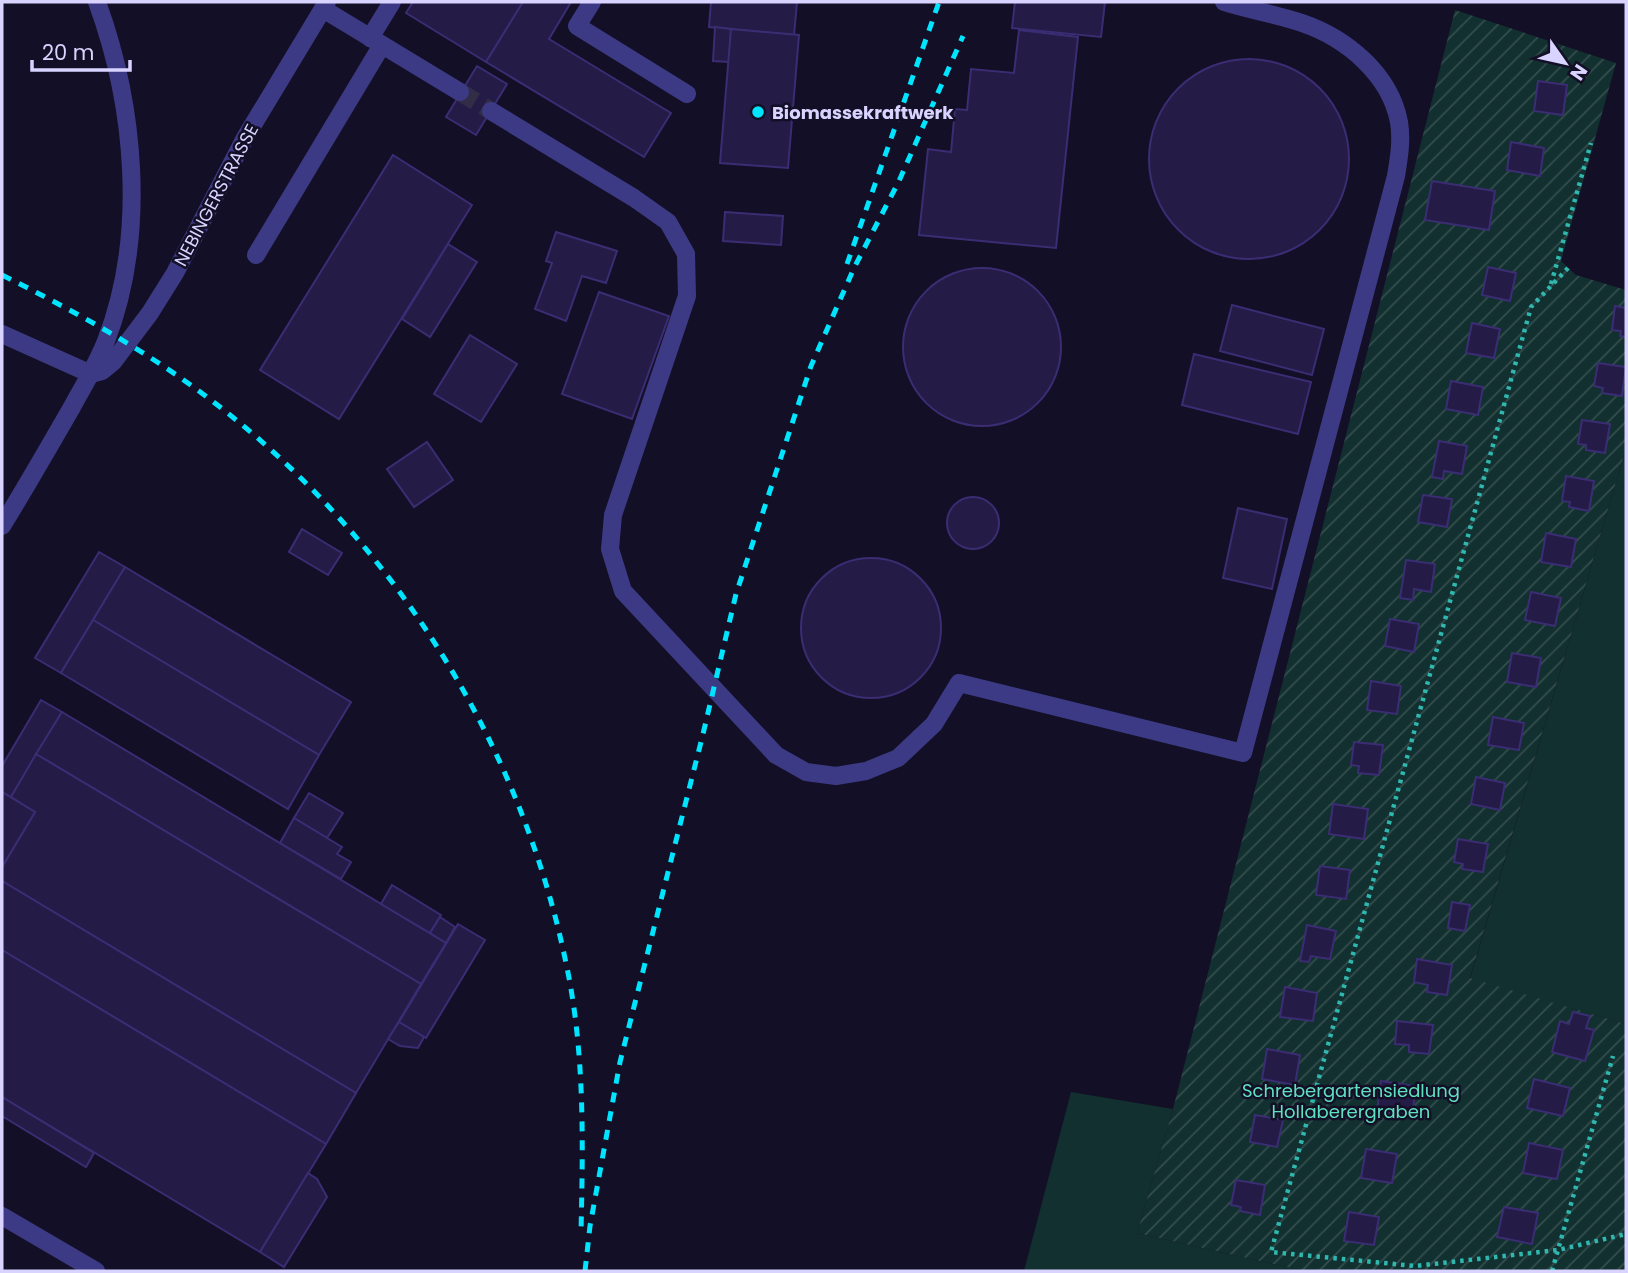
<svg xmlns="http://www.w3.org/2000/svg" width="1628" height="1273" viewBox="0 0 1628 1273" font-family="Poppins,sans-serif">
<defs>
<pattern id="garden-furrows" width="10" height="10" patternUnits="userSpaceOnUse" patternTransform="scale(1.75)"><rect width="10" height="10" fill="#12302f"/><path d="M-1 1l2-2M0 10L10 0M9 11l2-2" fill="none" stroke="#344d4e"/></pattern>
</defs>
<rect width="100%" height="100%" fill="#130f26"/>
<g fill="#12302f">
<polygon points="1626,448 1626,1024 1470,979"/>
<polygon points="1071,1092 1173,1109 1137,1233 1304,1271 1024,1271"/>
</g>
<polygon fill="url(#garden-furrows)" points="1455,10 1616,63 1561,261 1576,275 1626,290 1626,448 1470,978 1626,1024 1626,1271 1304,1271 1137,1233 1173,1109"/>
<g fill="#241b47" stroke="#3b2d73" stroke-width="2">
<polygon points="413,2 523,2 486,62 406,13"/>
<polygon points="523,2 571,2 549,39 671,113 644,157 486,62"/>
<polygon points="711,2 797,2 794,35 709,27"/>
<polygon points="1015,2 1105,2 1101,37 1012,28"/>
<polygon points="715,27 731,29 729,62 713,61"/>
<polygon points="731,29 799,35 788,168 720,163"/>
<polygon points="1019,30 1078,37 1056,248 919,235 928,149 951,152 955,109 967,110 971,69 1014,73"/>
<circle cx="1249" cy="159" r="100"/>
<polygon points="477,66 507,84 476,135 446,117"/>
<polygon points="1538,81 1567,85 1563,115 1534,111"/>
<polygon points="1511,142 1544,148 1540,176 1507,170"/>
<polygon points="393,155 472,205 339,419 260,370"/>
<polygon points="1432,181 1495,191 1489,230 1425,220"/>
<polygon points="725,212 783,216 781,245 723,241"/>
<polygon points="556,232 617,251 606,283 582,276 566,321 535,309 552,263 546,261"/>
<polygon points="448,244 477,262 430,337 402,319"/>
<polygon points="1488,267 1516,273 1510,301 1482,295"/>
<circle cx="982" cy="347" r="79"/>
<polygon points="599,292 669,316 632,419 562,394"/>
<polygon points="1232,305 1324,329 1312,375 1220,351"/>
<polygon points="1615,306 1626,308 1626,337 1620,336 1621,331 1612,330"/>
<polygon points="1472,323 1500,329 1494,358 1466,353"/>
<polygon points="470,335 517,364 481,422 434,394"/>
<polygon points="1194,354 1311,382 1298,434 1182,405"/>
<polygon points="1598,363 1626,367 1622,396 1602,393 1603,388 1594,386"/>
<polygon points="1451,381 1483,387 1478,415 1446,409"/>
<polygon points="1582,420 1610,424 1605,453 1586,450 1586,445 1578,444"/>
<polygon points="1439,441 1467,446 1462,474 1444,471 1443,479 1432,477"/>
<polygon points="427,442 453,480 414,507 387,469"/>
<polygon points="1566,476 1594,481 1589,511 1569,507 1570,502 1562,501"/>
<polygon points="1423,495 1452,499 1447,527 1418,522"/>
<circle cx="973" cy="523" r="26"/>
<polygon points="1238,508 1287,519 1272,589 1223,578"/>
<polygon points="302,529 342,553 328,575 289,552"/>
<polygon points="1546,533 1576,539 1571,567 1541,562"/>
<polygon points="99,552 125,567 61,673 35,658"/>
<circle cx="871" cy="628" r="70"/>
<polygon points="1406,560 1435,564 1431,592 1414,589 1413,600 1400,598"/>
<polygon points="125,567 351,702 319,755 93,620"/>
<polygon points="1531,592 1561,598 1555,626 1525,620"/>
<polygon points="1390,619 1419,624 1414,652 1385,646"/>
<polygon points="93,620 319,755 288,809 61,673"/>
<polygon points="1512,653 1541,658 1536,687 1507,682"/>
<polygon points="1371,681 1401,686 1397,714 1367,710"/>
<polygon points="41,700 62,712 11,797 2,792 2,766"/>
<polygon points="62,712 446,943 421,984 36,754"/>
<polygon points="1493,717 1524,723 1519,750 1488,745"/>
<polygon points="1354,742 1383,745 1379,775 1358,773 1359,766 1351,765"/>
<polygon points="36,754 421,984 356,1093 2,881 2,867 35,812 11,797"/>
<polygon points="1476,777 1505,783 1500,810 1471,804"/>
<polygon points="2,792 35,812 2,867"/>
<polygon points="309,793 343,813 327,838 294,818"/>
<polygon points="1333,804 1368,809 1364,839 1329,834"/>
<polygon points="294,818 342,847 337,854 351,862 341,879 280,843"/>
<polygon points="1458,839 1488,844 1483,872 1462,869 1463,864 1454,862"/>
<polygon points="1320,866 1350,870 1346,899 1316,895"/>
<polygon points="2,881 356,1093 326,1144 2,950"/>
<polygon points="392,885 441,915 430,933 381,904"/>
<polygon points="1452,902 1470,905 1465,931 1448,928"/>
<polygon points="440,917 455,927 446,943 430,933"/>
<polygon points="458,924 485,940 426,1038 399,1022"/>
<polygon points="1307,925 1336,931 1330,959 1311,956 1309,962 1300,961"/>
<polygon points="2,950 326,1144 260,1252 2,1097"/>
<polygon points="1417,959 1452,965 1447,995 1427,992 1428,985 1414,982"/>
<polygon points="1285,987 1317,993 1313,1021 1280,1017"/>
<polygon points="1573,1012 1590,1016 1586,1028 1594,1030 1585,1061 1552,1052 1560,1021 1569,1024"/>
<polygon points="1397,1021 1433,1025 1429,1054 1409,1052 1409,1045 1395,1044"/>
<polygon points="399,1022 424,1037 418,1048 400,1046 388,1039"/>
<polygon points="1267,1049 1300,1055 1295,1085 1262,1079"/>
<polygon points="1534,1079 1570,1088 1563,1116 1527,1108"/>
<polygon points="1381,1081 1416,1086 1412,1116 1377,1111"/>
<polygon points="2,1097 94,1153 86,1167 2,1116"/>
<polygon points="1255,1115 1283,1120 1277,1147 1250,1142"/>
<polygon points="1529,1143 1563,1150 1557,1179 1523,1173"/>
<polygon points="1366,1149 1397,1154 1392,1183 1361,1178"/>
<polygon points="308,1173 317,1179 327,1197 284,1267 260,1252"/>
<polygon points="1236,1180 1265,1185 1260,1215 1240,1211 1241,1207 1231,1205"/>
<polygon points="1504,1207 1538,1213 1532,1244 1497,1237"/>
<polygon points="1349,1212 1379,1217 1374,1245 1344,1241"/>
</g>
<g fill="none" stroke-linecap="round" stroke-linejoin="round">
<polyline stroke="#312d47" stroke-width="18" stroke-dasharray="18 9" stroke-linecap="butt" points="460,92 491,111"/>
<g stroke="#2fb8b0" stroke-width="4.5" stroke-dasharray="3.5 5" stroke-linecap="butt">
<polyline points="1568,268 1531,307 1271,1252 1415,1266 1558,1250 1626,1234"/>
<polyline points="1551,284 1591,143"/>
<polyline points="1552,1271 1613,1056"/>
</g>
<g stroke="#3d3a85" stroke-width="18">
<polyline points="592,2 577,26 687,94"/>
<polyline points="323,9 460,92"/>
<polyline points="370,38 392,2"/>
<path d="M491,111L634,198L668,222L686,254L687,296L613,515L610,549L623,591L776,755L806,772L836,776L866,771L898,758L934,724L959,683L1243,753L1396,176C1399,158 1402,140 1399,122C1390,74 1346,38 1302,23C1276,14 1249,10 1224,2"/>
<polyline points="256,255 382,45"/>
<polyline points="2,334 91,374 102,371 113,362 150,313 175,273 245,138 327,2"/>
<path d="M2,526C26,487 49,447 72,407C84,385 97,364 106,341C147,235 135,106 97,2"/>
<polyline points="2,1216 96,1271"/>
</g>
<g stroke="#00e5ff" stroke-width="5" stroke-dasharray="10 9" stroke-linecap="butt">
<polyline points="847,264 939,2"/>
<path d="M2,275C54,301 105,328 154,360C364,496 515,717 566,963C585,1051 583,1143 581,1232"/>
<polyline points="585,1271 590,1226 620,1062 703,734 736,594 811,366 854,268 899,181 963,36"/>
</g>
</g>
<circle fill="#00e5ff" stroke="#130f26" stroke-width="2.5" cx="758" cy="112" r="7"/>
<g text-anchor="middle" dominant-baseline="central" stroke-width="5" stroke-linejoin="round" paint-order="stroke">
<g font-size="18" font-weight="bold" fill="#d9d4ff" stroke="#130f26" text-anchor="start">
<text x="772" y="112">Biomassekraftwerk</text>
</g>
<g font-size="18" fill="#d9d4ff" stroke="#130f26">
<text transform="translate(216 195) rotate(-62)">NEBINGERSTRASSE</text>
</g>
<g font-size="18" fill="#5fe0c0" stroke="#130f26">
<text x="1351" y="1090">Schrebergartensiedlung<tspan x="1351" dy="21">Hollaberergraben</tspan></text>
</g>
</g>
<rect width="1628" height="1273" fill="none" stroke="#d9d4ff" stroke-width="7"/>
<g transform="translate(1565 63) rotate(124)" stroke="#130f26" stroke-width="5" paint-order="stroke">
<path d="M0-5L12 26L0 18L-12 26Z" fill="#d9d4ff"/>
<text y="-10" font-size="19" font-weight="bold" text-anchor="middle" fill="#d9d4ff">N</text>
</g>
<path d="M32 60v10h98v-10" fill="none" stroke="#d9d4ff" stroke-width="3.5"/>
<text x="42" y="60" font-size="21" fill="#d9d4ff" stroke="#130f26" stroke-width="5" paint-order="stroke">20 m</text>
</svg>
